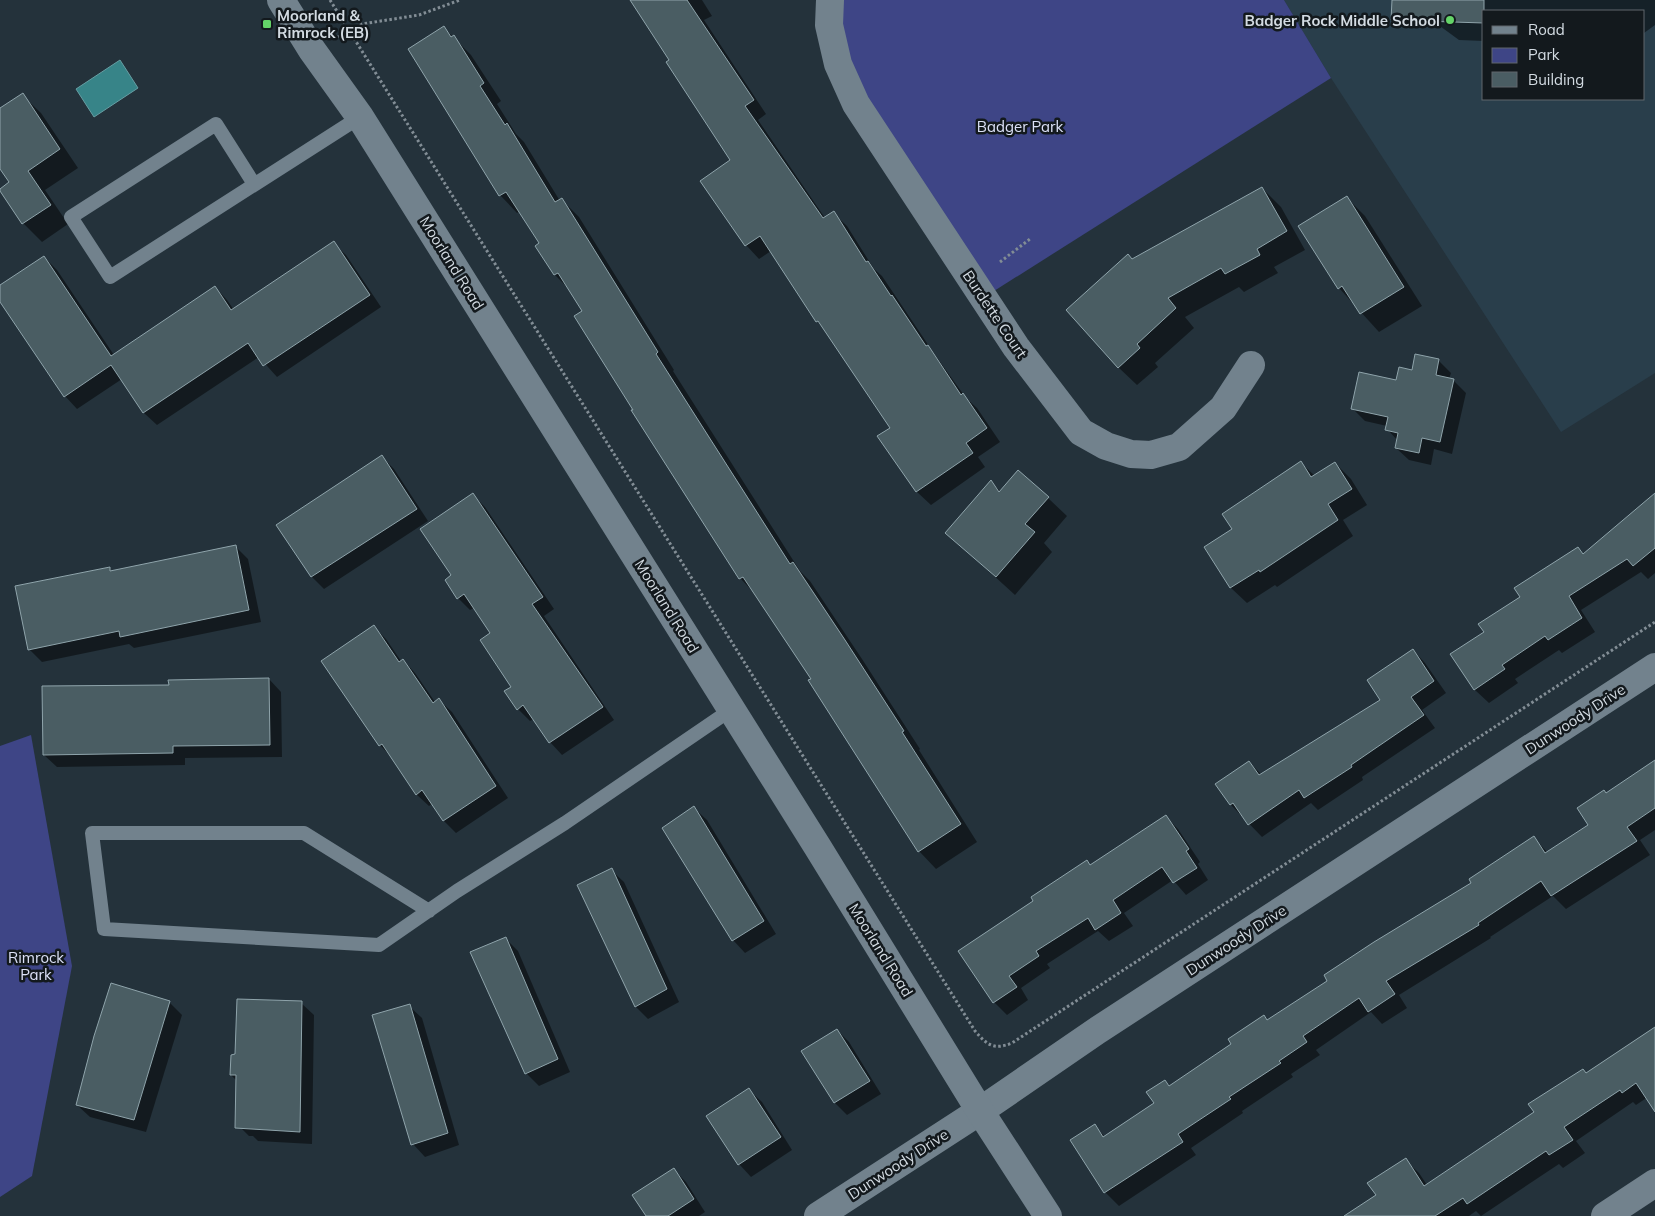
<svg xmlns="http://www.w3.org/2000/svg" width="1655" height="1216" viewBox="0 0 1655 1216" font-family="Mulish,sans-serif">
<rect width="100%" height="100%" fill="#24323b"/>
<path fill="#293e4b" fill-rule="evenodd" d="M1284,0H1655V373L1561,432L1331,78ZM1484,11H1644V99H1484Z"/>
<g fill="#3e4586">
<polygon points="830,0 1284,0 1331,78 983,298 856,104"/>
<polygon points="31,735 72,966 32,1176 0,1197 0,746"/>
</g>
<polygon fill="#378488" stroke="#669ea3" points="120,60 138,88 94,117 76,89"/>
<g fill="#0007">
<polygon points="632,0 702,0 712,16 704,20 766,114 758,120 825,218 833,213 847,226 874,269 882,276 935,355 966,398 977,408 1000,442 978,457 985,467 931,505 917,492 879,437 892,428 826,330 817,321 771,251 759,259 746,245 732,160"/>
<polygon points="1398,0 1655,0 1655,25 1644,33 1644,11 1484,11 1484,41 1459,40 1433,21 1422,28 1404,9"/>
<polygon points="444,28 471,55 501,101 497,104 516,134 524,142 560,201 562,200 579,217 674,370 673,371 800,571 810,581 862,659 920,749 919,750 977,842 936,869 919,851 812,679 756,595 740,578 583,311 570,290 555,275 537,246 541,243 520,211 517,213 500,195"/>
<polygon points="22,95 41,113 78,168 45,190 68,224 42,242 23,223 0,190 11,183 0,166 0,109"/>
<polygon points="1262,188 1281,207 1305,250 1274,267 1278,273 1244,292 1239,287 1185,317 1194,328 1155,363 1158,367 1137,385 1118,367 1132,260"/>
<polygon points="1346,197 1365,216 1422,306 1379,332 1339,288"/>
<polygon points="333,243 346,255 381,307 277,377 259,357 157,425 144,413 122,379 77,409 65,396 0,299 0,287 44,257 57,270 114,355 215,287 227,300 234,310"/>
<polygon points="1438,360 1451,373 1449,379 1453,380 1466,393 1452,454 1434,449 1431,465 1409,460 1396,448 1398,441 1387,429 1387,426 1365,421 1353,409 1412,371"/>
<polygon points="382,457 394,469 428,521 324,589 312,577"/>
<polygon points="1301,463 1315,476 1335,463 1351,479 1367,505 1343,520 1353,536 1277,587 1275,585 1247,603 1231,588 1205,548 1233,529"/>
<polygon points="991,482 1001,492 1048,498 1067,516 1044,543 1052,552 1015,595 947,533"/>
<polygon points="473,495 485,507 554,609 544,616 614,720 562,755 550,742 534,719 530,721 518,709 513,687 492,634 474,608 470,610 458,598 453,576"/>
<polygon points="1655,507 1655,573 1648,579 1641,572 1581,610 1595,632 1562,653 1559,650 1515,679 1518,683 1489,703 1475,690 1452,654 1485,632 1522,597 1578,549 1584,555"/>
<polygon points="235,546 248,559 261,622 134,648 129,644 42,662 29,649 109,568 113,572"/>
<polygon points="374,627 386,639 401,661 403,660 415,673 435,702 439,700 452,712 508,798 456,833 444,821 432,804 429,806 416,794 392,758 380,745 322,661"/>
<polygon points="1413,650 1425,663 1446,693 1422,710 1435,728 1362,777 1363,780 1318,810 1311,803 1262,837 1231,805 1217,784 1249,762 1262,775 1381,700"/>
<polygon points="269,679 281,692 282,757 185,758 185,765 57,767 44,755 170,686"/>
<polygon points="1655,762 1655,830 1640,840 1650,855 1566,909 1553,896 1490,937 1491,938 1399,995 1407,1008 1382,1024 1371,1012 1316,1050 1320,1055 1291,1074 1293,1077 1242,1111 1243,1113 1191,1148 1196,1155 1119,1206 1105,1192 1072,1141 1095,1126 1105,1137 1155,1104 1165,1081 1170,1086 1233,1044 1264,1017 1268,1021 1473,883 1534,838 1548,853 1590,825 1606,795"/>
<polygon points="694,808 707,820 776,934 745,953 733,940"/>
<polygon points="1166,817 1178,829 1200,862 1198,864 1208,880 1186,895 1173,880 1124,913 1133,926 1109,941 1098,931 1047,964 1050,968 1021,988 1028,1000 1007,1015 994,1002 960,951"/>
<polygon points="611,870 624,882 679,1002 648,1019 636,1007"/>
<polygon points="506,939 518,951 570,1072 539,1086 526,1073 472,953"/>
<polygon points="169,1002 182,1015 146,1132 90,1117 77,1105"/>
<polygon points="301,1003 314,1015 312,1144 258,1141 253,1136 249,1136 236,1123 237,1081 231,1075"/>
<polygon points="409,1006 422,1018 459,1145 425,1157 413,1144"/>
<polygon points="837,1030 849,1042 881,1094 847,1115 835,1103 803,1051"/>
<polygon points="1655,1036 1655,1104 1648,1097 1636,1105 1633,1102 1576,1141 1585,1153 1563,1168 1559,1164 1481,1216 1476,1211 1469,1216 1346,1216 1377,1196 1405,1160 1419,1173 1427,1185 1535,1112 1586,1074"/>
<polygon points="749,1090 762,1102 792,1150 751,1177 739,1164"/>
<polygon points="674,1170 686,1182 705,1212 699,1216 647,1216"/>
</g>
<g fill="#4a5d63" stroke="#8fa4ab">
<polygon points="630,0 687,0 754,100 745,106 823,218 834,211 866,262 868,261 891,296 892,295 926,346 928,345 961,395 963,393 987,428 966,443 973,453 916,492 877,436 890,428 818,321 816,322 760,236 745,246 700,181 730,160 666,62 669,60"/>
<polygon points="1392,0 1484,0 1484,23 1391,20"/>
<polygon points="444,26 451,37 454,35 484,83 480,86 505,125 507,123 555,202 562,198 658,352 656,354 790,564 793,562 845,640 904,731 902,732 961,824 918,852 808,680 811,679 743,577 739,579 631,410 633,410 574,316 582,311 558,273 554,275 535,246 539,243 506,192 499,196 408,49"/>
<polygon points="23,93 60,149 28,171 51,205 22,224 0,191 0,189 9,182 0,169 0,108"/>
<polygon points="1262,187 1287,231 1257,249 1260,255 1225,274 1221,268 1168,298 1176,308 1137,344 1140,348 1118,368 1066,310 1128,254 1132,259"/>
<polygon points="1347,196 1404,287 1360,314 1342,286 1338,289 1298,226"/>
<polygon points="334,241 370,295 263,366 248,343 143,413 111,365 64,397 0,302 0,285 44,256 111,356 215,286 231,310"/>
<polygon points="1415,354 1439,359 1436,375 1454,379 1440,442 1422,438 1419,453 1395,448 1398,433 1385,430 1388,417 1351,409 1359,372 1396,380 1399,367 1412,370"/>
<polygon points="382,455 417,509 311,577 276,525"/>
<polygon points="1301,461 1311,477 1335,462 1352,489 1328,504 1338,520 1260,572 1259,570 1230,588 1204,547 1232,529 1222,514"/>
<polygon points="1018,470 1049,497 1025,524 1035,532 996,577 945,533 991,480 999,492"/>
<polygon points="473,493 543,597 532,604 603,707 549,743 523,705 517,710 504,691 511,687 480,640 490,633 464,594 457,599 445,580 451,575 420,529"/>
<polygon points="1655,493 1655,548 1633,566 1627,559 1569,596 1582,618 1548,640 1545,636 1502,665 1505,669 1474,690 1450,654 1484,632 1478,624 1520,597 1514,588 1578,547 1583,554"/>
<polygon points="236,545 249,610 120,637 119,631 28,650 15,586 110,567 110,571"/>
<polygon points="374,625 399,662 403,659 433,703 439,698 496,786 443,821 422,790 416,795 382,744 379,746 321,661"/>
<polygon points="1413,649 1434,681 1411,697 1424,715 1351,765 1352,767 1304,798 1299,790 1248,825 1233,803 1230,805 1215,784 1249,761 1259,775 1380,700 1367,680"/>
<polygon points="269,678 270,745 173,746 173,753 43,755 42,686 169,685 168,680"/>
<polygon points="1655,760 1655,808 1627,827 1637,841 1551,896 1541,881 1478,923 1479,925 1386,981 1395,994 1368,1012 1359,998 1303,1036 1307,1042 1279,1061 1281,1063 1229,1097 1231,1099 1178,1134 1183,1142 1104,1193 1070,1140 1095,1124 1103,1137 1154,1103 1146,1092 1165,1080 1169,1086 1231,1044 1228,1039 1264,1015 1267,1020 1327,981 1324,975 1374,942 1471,883 1469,879 1534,836 1545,853 1588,825 1577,808 1604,790 1606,793"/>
<polygon points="694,806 764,921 732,941 662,828"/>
<polygon points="1166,815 1189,849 1186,851 1197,868 1173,883 1162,867 1113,900 1121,913 1095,930 1088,918 1036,951 1039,956 1009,976 1017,987 993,1003 958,951 1033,901 1031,897 1087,860 1090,865"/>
<polygon points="612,868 667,989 635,1007 577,885"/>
<polygon points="506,937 558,1059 525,1074 470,952"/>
<polygon points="111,983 170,1001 134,1120 76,1105 94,1036"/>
<polygon points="237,999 302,1001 300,1132 235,1128 236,1075 230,1075 231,1055 235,1054"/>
<polygon points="410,1004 448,1133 411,1145 372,1015"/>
<polygon points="1655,1027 1655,1112 1636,1083 1622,1093 1620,1090 1564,1127 1573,1140 1549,1155 1546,1151 1467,1204 1463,1198 1435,1216 1344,1216 1376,1195 1367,1183 1406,1158 1424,1186 1534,1112 1528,1104 1583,1069 1586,1073"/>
<polygon points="837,1029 870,1081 834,1103 801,1051"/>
<polygon points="749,1088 781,1137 738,1165 706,1116"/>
<polygon points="674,1168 694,1199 668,1216 646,1216 632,1195"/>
</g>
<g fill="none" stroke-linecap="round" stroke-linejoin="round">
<g stroke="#828d95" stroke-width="3" stroke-dasharray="2.5 2.5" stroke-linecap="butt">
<path d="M330,0L975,1031C988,1046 994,1050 1012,1043L1655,622"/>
<polyline points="338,37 362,24 419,15 460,0"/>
<polyline points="1000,262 1030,239"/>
</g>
<g stroke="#72828d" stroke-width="14">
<polyline points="254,184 216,124 71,217 110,277 360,117"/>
<polyline points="429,911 304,833 92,833 104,929 379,945 457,891 565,823 732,709"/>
</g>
<g stroke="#72828d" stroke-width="28">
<polyline points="830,0 829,25 838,64 856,104 1016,347 1081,432 1106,446 1131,454 1151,455 1179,447 1223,408 1251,365"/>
<polyline points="818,1216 980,1111 1098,1030 1655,667"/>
<polyline points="1605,1216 1655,1183"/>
</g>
<polyline stroke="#72828d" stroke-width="28" points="281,0 312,50 360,117 817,846 980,1111 1048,1216"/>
</g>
<g fill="#64d468" stroke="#13191d" stroke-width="2">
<circle cx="1450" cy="20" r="5"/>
<rect x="262" y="19" width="10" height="10" rx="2.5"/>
</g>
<g text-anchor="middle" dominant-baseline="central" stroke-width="5" stroke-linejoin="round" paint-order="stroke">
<g font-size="15" font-weight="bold" fill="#d3dbe2" stroke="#13191d" text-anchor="start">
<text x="277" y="15">Moorland &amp;<tspan x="277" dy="17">Rimrock (EB)</tspan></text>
<text x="1440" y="20" text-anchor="end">Badger Rock Middle School</text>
</g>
<g font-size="15" fill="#dce1f7" stroke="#13191d">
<text x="1020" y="126">Badger Park</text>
<text x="36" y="957">Rimrock<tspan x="36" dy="17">Park</tspan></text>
</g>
<g font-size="15" fill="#d3dbe2" stroke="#13191d">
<text transform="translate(452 263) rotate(58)">Moorland Road</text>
<text transform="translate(995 314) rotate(56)">Burdette Court</text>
<text transform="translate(667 606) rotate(58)">Moorland Road</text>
<text transform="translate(1575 719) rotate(-33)">Dunwoody Drive</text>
<text transform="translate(1236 940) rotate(-33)">Dunwoody Drive</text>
<text transform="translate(881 950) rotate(58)">Moorland Road</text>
<text transform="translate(898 1164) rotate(-33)">Dunwoody Drive</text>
</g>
</g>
<rect x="1482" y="10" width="162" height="90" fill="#13191d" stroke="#60676c"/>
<rect x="1492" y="26" width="25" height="8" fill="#72828d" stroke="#60676c"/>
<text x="1528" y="35" font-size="15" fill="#d3dbe2">Road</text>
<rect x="1492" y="48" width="25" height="15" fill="#3e4586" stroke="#60676c"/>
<text x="1528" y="60" font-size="15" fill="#d3dbe2">Park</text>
<rect x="1492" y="72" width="25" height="15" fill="#4a5d63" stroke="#60676c"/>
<text x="1528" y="85" font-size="15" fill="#d3dbe2">Building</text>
</svg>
